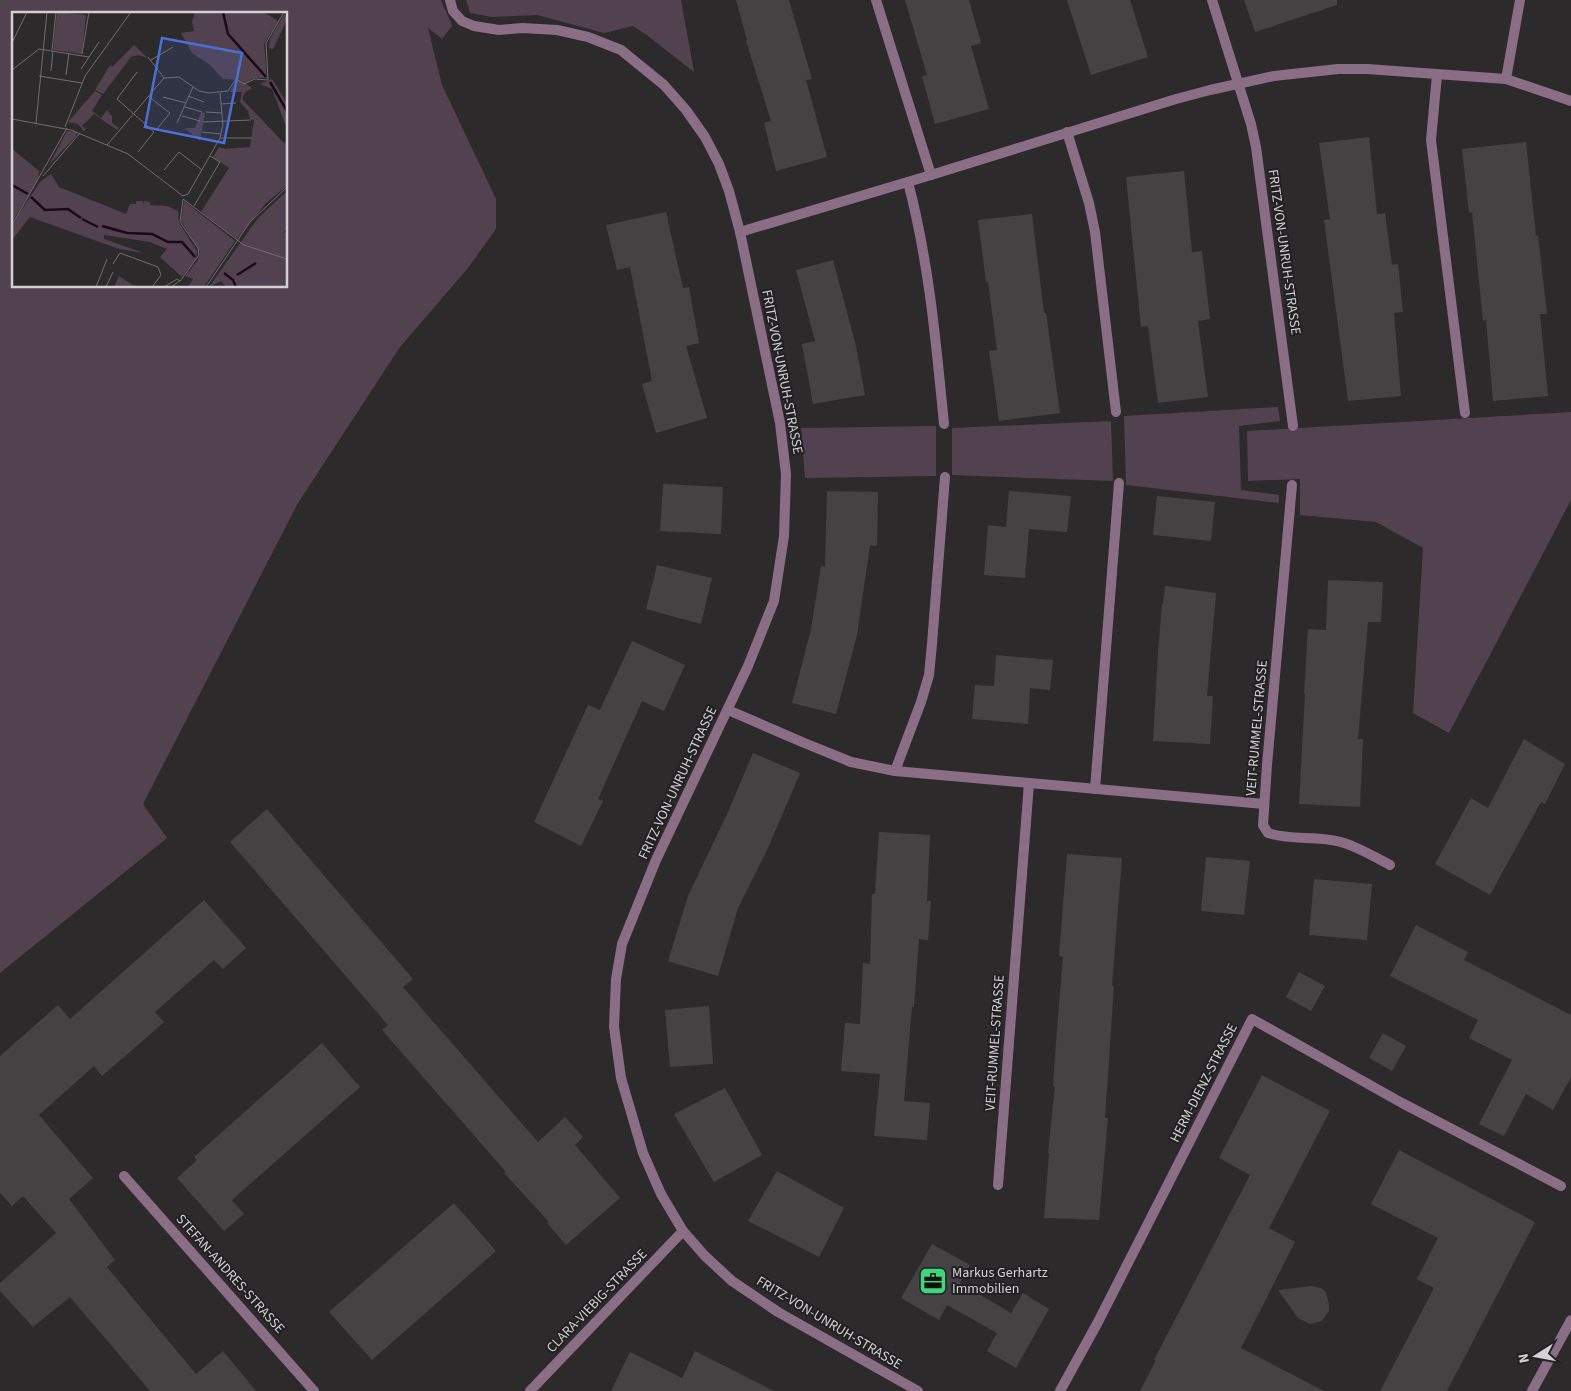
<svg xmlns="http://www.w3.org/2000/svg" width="1571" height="1391" viewBox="0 0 1571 1391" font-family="'Source Sans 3',sans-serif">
<rect width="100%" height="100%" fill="#2d2a2c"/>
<g fill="#52414f" fill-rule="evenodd">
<path d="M0,0H441C444,10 450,17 452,26L442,39L428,28L442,85L496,199V229L468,268L400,347L298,503L143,804L167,838L0,973ZM14,14H286V286H14Z"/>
<polygon points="466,0 681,0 694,72 648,36 633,26 604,33 537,15 492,17 470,13"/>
<polygon points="1278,407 1280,421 1239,426 1241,490 1279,495 1279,503 1126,485 1124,416"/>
<polygon points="1571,412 1571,500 1449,733 1413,713 1423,548 1376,522 1300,515 1300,479 1248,481 1247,431"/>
<polygon points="1111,421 1113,481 952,475 952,428"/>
<polygon points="936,426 936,476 805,478 801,428"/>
</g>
<g fill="#454244">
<polygon points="736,0 789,0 812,79 806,80 827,157 776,171 764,123 771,121 746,41 747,40"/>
<polygon points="905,0 969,0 981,43 971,46 989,109 935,124 922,76 927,75"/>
<polygon points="1067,0 1130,0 1148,57 1091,75"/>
<polygon points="1244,0 1337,0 1337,5 1255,32"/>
<polygon points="1369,137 1377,214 1385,213 1392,265 1398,264 1403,312 1394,313 1401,396 1348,401 1324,220 1330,219 1319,143"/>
<polygon points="1526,142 1536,236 1538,235 1547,314 1540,314 1548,396 1493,401 1486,320 1483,321 1472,212 1469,213 1462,149"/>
<polygon points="1184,171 1192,252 1202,251 1210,319 1198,321 1208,397 1158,403 1148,326 1141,327 1126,177"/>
<polygon points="666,212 683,288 689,287 699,343 686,346 707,418 656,433 642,384 652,381 630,267 617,270 606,225"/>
<polygon points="1032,214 1044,313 1046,313 1060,413 999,421 989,351 997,350 988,282 986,282 978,220"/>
<polygon points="833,260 856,346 865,395 813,404 802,344 815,341 796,270"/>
<polygon points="663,484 723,487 721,534 660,531"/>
<polygon points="827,491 878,492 877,546 870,545 857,635 836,714 792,703 811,629 821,566 825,567"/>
<polygon points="1009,491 1071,496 1067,532 1029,529 1025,578 984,575 988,525 1006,527"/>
<polygon points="1157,496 1215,502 1211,541 1153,535"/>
<polygon points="657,565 712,578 701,624 646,609"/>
<polygon points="1328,580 1383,582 1381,622 1368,622 1358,739 1363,739 1360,807 1299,804 1305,694 1304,694 1308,629 1326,630"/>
<polygon points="1165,586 1216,593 1207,696 1213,696 1210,744 1153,741 1158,652 1162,604 1163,604"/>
<polygon points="632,641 685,665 664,711 642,701 598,799 603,801 581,846 534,822 588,705 600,710"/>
<polygon points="996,655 1053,660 1050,690 1030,688 1028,724 972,719 975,685 994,686"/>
<polygon points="1524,739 1565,764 1545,804 1541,802 1490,895 1435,864 1471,798 1488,808"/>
<polygon points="753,753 800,773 768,848 738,908 718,976 668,961 688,896 728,812"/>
<polygon points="267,809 413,979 403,987 538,1142 565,1117 583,1137 575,1145 620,1198 566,1245 547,1223 549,1222 504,1173 506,1172 382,1030 388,1025 230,842"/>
<polygon points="879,832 930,835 927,901 931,901 928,940 919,939 914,1007 912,1007 904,1101 930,1103 927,1140 874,1136 880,1074 841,1071 845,1023 860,1024 863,963 870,964 872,894 875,894"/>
<polygon points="1067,854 1122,858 1112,986 1114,986 1105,1118 1108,1118 1099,1220 1044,1218 1049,1153 1048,1153 1055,1086 1053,1086 1057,1029 1063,957 1059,956"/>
<polygon points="1206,857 1250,861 1244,915 1201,911"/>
<polygon points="1314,879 1372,884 1367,940 1309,935"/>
<polygon points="204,900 246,948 223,969 214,960 155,1012 164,1022 146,1038 102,1076 94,1066 39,1115 93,1178 69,1199 115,1260 107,1267 196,1374 223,1351 256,1391 150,1391 70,1297 33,1327 0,1291 0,1283 56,1233 23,1196 12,1206 0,1193 0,1056 58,1005 70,1019"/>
<polygon points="1416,925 1468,952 1464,960 1571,1015 1571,1077 1553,1110 1526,1094 1504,1136 1479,1124 1512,1060 1469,1038 1478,1020 1390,976"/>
<polygon points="1299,972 1325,986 1311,1011 1286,997"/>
<polygon points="709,1006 713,1064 670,1067 665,1010"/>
<polygon points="1383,1033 1406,1046 1392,1071 1369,1058"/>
<polygon points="322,1043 360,1087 232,1200 244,1214 224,1231 177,1178 197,1160 194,1157"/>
<polygon points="1262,1075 1330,1111 1269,1228 1295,1242 1241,1348 1324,1391 1140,1391 1156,1360 1154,1360 1250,1175 1219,1158"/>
<polygon points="725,1088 762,1155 714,1182 674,1114"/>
<polygon points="1399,1150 1535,1222 1447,1391 1380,1391 1434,1288 1417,1279 1438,1238 1371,1204"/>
<polygon points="777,1171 844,1208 819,1257 748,1221"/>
<polygon points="454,1203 496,1251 372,1360 329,1312"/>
<polygon points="932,1244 970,1265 960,1283 1011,1313 1023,1293 1049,1309 1016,1368 987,1351 997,1333 947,1305 939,1320 901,1298"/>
<polygon points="1312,1286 1321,1288 1326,1292 1329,1305 1329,1311 1322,1321 1310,1324 1298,1318 1278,1290"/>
<polygon points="695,1351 774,1391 611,1391 630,1352 682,1378"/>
</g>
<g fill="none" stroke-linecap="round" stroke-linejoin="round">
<g stroke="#8a6e85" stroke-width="10">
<polyline points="450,0 453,11 462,21 474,26 499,30 522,28 557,30 588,37 621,50 664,85 686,110 705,137 719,164 729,191 740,232 780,423 786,474 784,536 774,601 748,666 656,860 622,944 616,979 614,1027 621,1078 643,1153 661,1194 683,1231 705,1256 732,1281 778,1312 918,1391"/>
<polyline points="876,0 931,175"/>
<polyline points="1212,0 1251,124 1256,147 1293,426"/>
<polyline points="1437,75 1431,140 1465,413"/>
<polyline points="1506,79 1520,0"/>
<polyline points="1067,132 1089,203 1095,232 1116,412"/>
<path d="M908,182C929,262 936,342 944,424"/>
<polyline points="740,232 931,175 1176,99 1210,90 1274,76 1338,69 1367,69 1506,79 1571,101"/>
<path d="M1292,485L1267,765L1263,825L1268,833C1291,841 1317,835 1341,842C1358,847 1375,857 1390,865"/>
<polyline points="728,710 802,742 851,762 895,771 1264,804"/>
<polyline points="895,771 921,702 929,675 932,644 945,477"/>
<polyline points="1095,789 1119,483"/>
<polyline points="124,1176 314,1391"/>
<polyline points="998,1185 1029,783"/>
<polyline points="530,1391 683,1231"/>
<polyline points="1060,1391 1098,1322 1252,1019 1402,1103 1561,1186"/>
<polyline points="1532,1391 1571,1320"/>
</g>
</g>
<defs>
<g id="office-square" transform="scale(1.4375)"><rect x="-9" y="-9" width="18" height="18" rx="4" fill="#3dd77d" stroke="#232023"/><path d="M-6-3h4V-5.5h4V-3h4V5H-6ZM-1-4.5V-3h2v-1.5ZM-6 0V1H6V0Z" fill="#111"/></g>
</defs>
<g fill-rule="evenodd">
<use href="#office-square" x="933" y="1281"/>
</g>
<g text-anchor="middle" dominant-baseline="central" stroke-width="4" stroke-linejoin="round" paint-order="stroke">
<g font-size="14" fill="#d3d2d3" stroke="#232023">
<text transform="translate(1284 252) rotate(82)">FRITZ-VON-UNRUH-STRASSE</text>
<text transform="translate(782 372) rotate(79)">FRITZ-VON-UNRUH-STRASSE</text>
<text transform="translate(1257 728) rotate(-85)">VEIT-RUMMEL-STRASSE</text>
<text transform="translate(678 783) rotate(-65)">FRITZ-VON-UNRUH-STRASSE</text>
<text transform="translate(995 1043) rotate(-86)">VEIT-RUMMEL-STRASSE</text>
<text transform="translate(1204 1083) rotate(-63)">HERM-DIENZ-STRASSE</text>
<text transform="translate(230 1274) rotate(48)">STEFAN-ANDRES-STRASSE</text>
<text transform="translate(597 1301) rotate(-46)">CLARA-VIEBIG-STRASSE</text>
<text transform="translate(829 1323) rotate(31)">FRITZ-VON-UNRUH-STRASSE</text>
</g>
<g font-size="14" fill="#d3d2d3" stroke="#232023" text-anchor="start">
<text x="952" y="1273">Markus Gerhartz<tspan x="952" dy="16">Immobilien</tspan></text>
</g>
</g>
<g transform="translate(12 12)">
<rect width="275" height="275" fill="#2d2a2c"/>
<path d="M45,0L74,3L70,42L41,38ZM183,0H252L266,9L252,32L255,66H243L233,71L240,76L233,80L230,87L272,131L275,129V174L254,191L225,227L189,200L217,156L201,145L207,135L213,137L238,135L242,108L238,107L236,99L228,90L230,80H218L224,68H228L211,67L198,53L180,41L169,21L182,19L180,10ZM272,2L275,8L261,37L257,36L258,27ZM122,33L136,46L126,43L119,45L91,82L83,78L98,53L100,55ZM260,67L275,91V117L260,77L248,72ZM83,79L90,83L80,99L89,106L95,98L100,104V111L107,116L105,118L82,102L70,114L74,117L72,120L66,112L56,110ZM189,100L193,101L188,129L172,116H183ZM55,119L65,120L64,124L37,153ZM0,137L27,159L26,168L0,210ZM39,162L47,175L114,202L118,192H124V189H131V193L132,189L138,190V193L155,194L166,199L167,211L185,239L184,247L170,265L148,245L155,237L138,230L92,223V227L132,241L107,237L18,205L0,228V215L5,205L28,170ZM275,179V217L271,221L275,220V275H214L209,269L197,275L246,206ZM172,189L223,229L192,275H176L181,267L173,264L186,248L188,240L169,209ZM107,264L124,275H102Z" fill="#52414f"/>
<path fill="none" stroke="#1c0819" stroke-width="2.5" d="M211,0L216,22L254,65M258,70L275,99M0,173L16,182M19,185L33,198L56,197L69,206M70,207L86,215M90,214L115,221L140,222L156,230H170L183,245M212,261L221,268L224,275M225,263L244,251"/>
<path fill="none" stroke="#6f6d6f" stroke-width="1" d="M0,31L15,0M40,38L44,0M70,42L77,0M136,45L152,66M139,48L161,35M69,57L87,30M0,58L27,37L77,45M39,59L41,39M125,60L105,87L142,120L126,140M54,63L57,41M27,64L70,71M136,84L158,101L145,117M176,84L192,90M151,85L174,91M209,92L224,91M173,95L190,100M194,100L210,101M170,104L188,109M0,107L59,118L116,142L171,184M191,110L239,108M24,111L35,0M165,111L181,75M53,115L73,64L119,0M190,120L209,122M208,126H240M95,133L152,66L167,65L187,79L197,81L216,79L224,67L232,72L243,67L256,68L254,31L272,0M152,158L167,140L190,158M31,164L68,121M171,184L176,182L208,126L211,113L208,81M171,187L232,233L275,247M182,194L208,150L198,144M0,213L55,116M101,252L108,241L146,255L149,263L140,275M84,275L95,247M94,275L101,260M152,275L165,267L168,269M159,275L169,268L187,243L186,236L168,210L171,187M194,275L238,210L275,175"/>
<path fill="#4a6fd7" fill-opacity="0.15" stroke="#4a6fd7" stroke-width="2.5" d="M150,26L230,41L212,131L133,115Z"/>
<rect width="275" height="275" fill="none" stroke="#d3d2d3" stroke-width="2.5"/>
</g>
<g transform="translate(1536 1356) rotate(259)" stroke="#232023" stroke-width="4" paint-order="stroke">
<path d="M0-4L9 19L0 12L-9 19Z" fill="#d3d2d3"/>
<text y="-8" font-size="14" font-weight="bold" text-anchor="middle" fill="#d3d2d3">N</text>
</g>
</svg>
